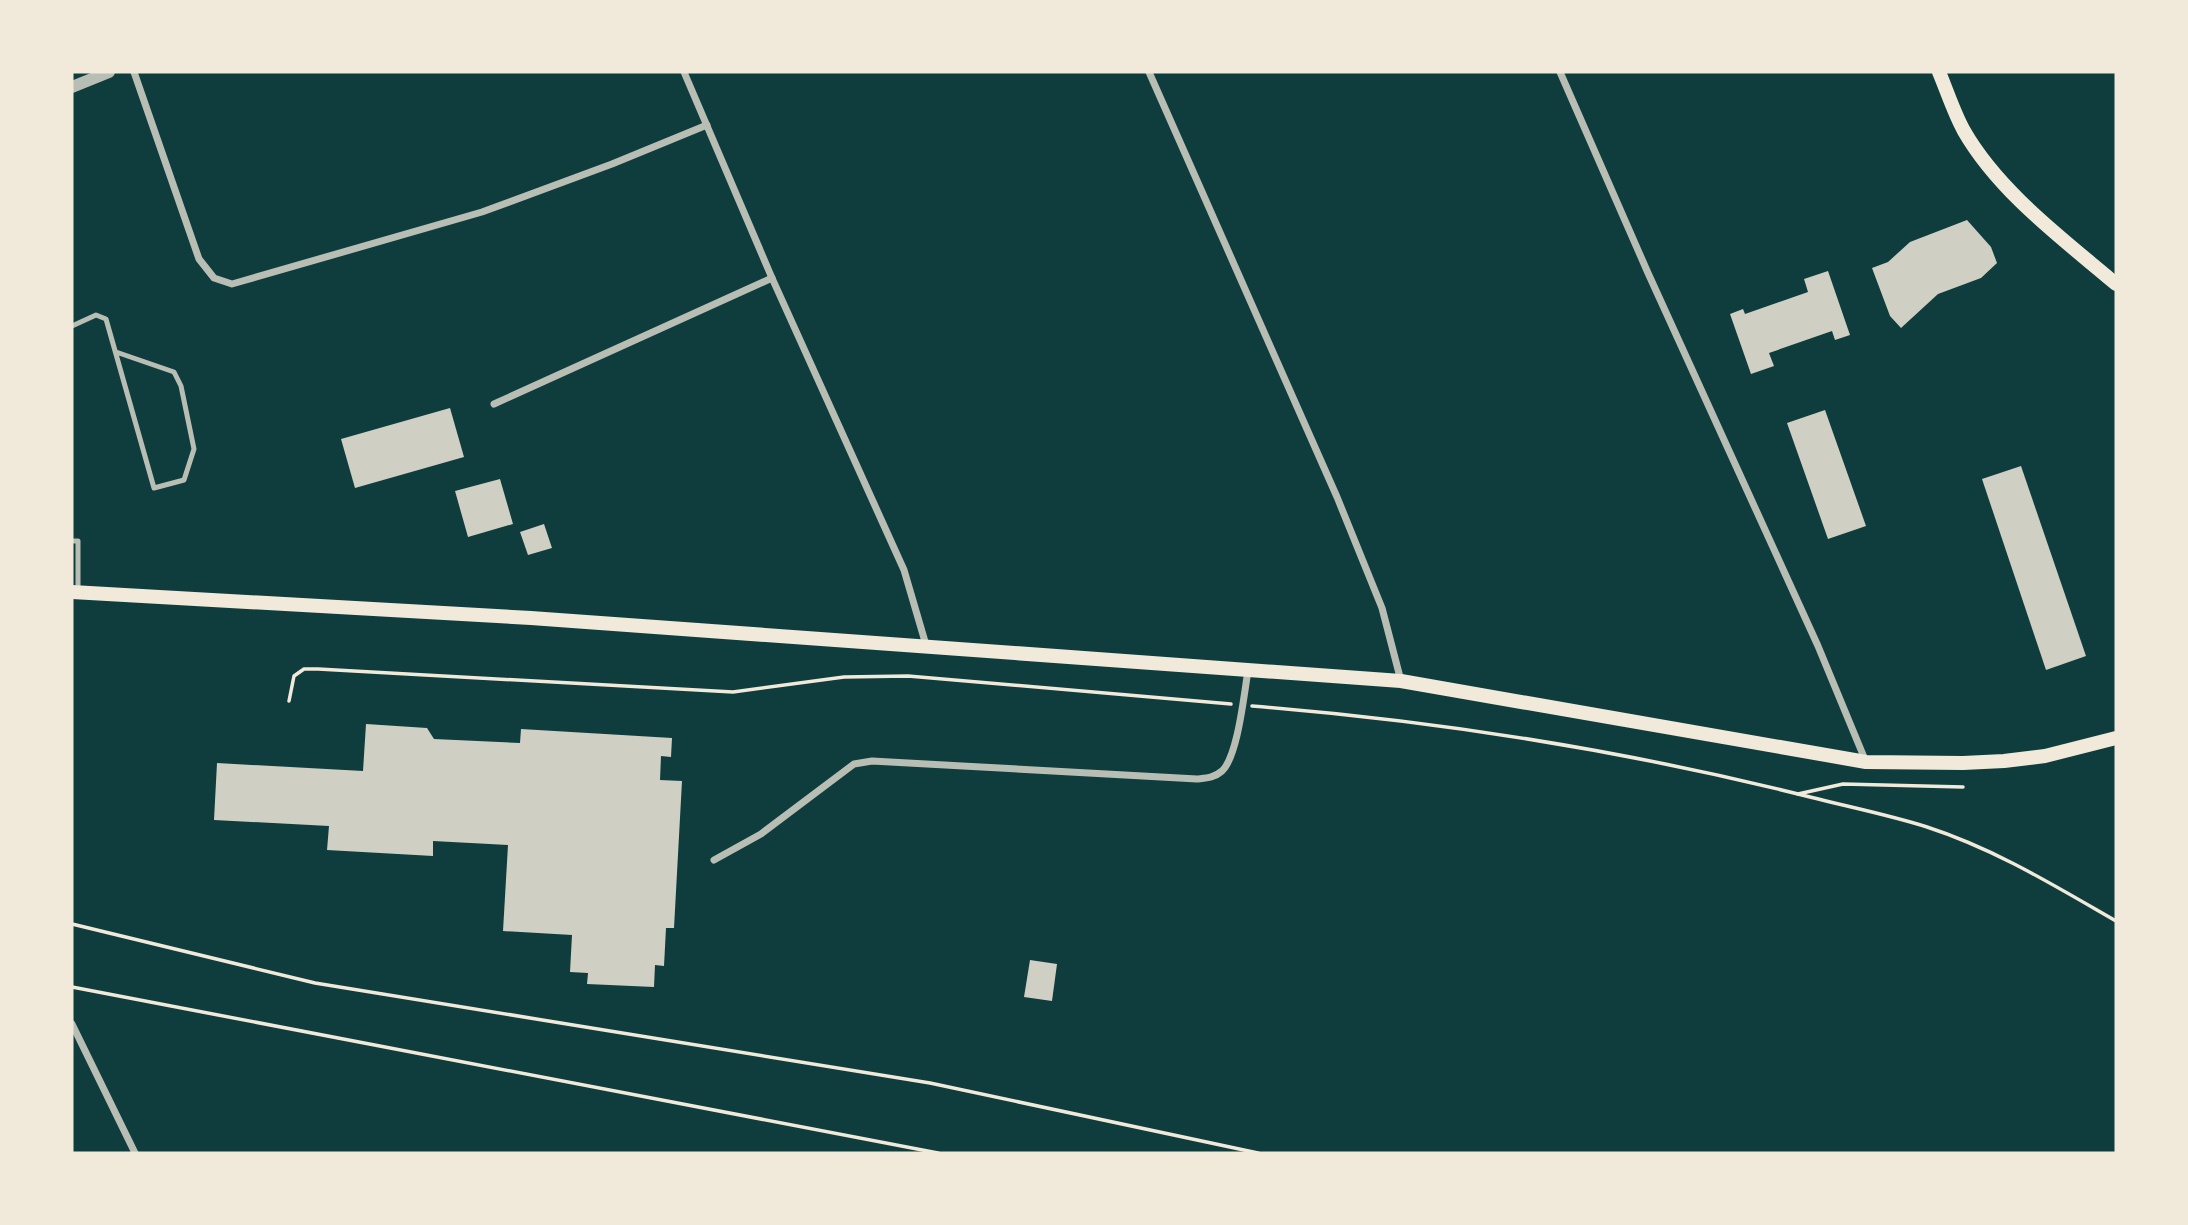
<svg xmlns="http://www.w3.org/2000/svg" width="2188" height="1225" viewBox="0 0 2188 1225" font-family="Helvetica,sans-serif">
<rect width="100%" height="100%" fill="#0f3d3e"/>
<g fill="#cfcfc3">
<polygon points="1967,220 1991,247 1997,263 1981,278 1938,294 1901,328 1890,316 1872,268 1888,262 1910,242"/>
<polygon points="1828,271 1850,335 1835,340 1832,331 1769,353 1774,366 1751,374 1730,314 1743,309 1745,314 1808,292 1804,279"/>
<polygon points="450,408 464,457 355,488 341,439"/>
<polygon points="1825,410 1866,526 1828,539 1787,423"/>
<polygon points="2021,466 2086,656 2046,670 1982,479"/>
<polygon points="500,479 513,524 468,537 455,491"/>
<polygon points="544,524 552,548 528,555 520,532"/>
<polygon points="366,724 427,728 434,739 520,743 521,729 672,738 671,757 661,756 660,780 682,781 674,928 666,928 664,966 655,965 654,987 587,984 588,973 570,972 572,935 503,931 508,845 433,841 433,856 327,850 329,826 214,820 217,763 363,771"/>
<polygon points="1030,960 1057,964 1052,1001 1024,997"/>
</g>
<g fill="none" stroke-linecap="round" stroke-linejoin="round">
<g stroke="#f1e9da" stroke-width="3.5">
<polyline points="289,701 294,676 304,669 318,669 733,692 844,677 908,676 1231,704"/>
<path d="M1252,706C1439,721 1628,751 1810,797C1849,807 1889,815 1927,827C1995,849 2055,886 2116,921"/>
<polyline points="1798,794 1843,784 1963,787"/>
<polyline points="72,924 315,983 930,1083 1258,1153"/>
<polyline points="72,987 938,1153"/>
</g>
<g stroke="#b8beb3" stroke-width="5">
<polyline points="72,326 96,315 106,319 154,488 184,480 194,449 181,386 174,372 116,352"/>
<polyline points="72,541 78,541 78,590"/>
</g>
<g stroke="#b8beb3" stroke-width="7">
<polyline points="134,72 199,259 214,278 232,284 482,212 612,164 707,125"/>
<polyline points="684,72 772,278 904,570 926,645"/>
<polyline points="1149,72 1337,497 1382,608 1401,681"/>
<polyline points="1560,72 1648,273 1818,646 1866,762"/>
<polyline points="494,404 772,278"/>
<path d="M714,860L761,834L854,764L872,761L1197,779C1206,778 1214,778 1222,771C1238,756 1244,693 1248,671"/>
<polyline points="72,1024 135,1153"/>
</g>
<polyline stroke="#b8beb3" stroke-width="12" points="72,87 109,72"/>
<g stroke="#f1e9da" stroke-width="14">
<path d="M1939,72C1947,91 1954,113 1964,131C1999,192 2063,239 2116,284"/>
<polyline points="72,592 531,618 1401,681 1866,762 1963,763 2004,761 2045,756 2116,738"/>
</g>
</g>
<rect width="2188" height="1225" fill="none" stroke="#f1e9da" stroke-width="147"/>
</svg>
